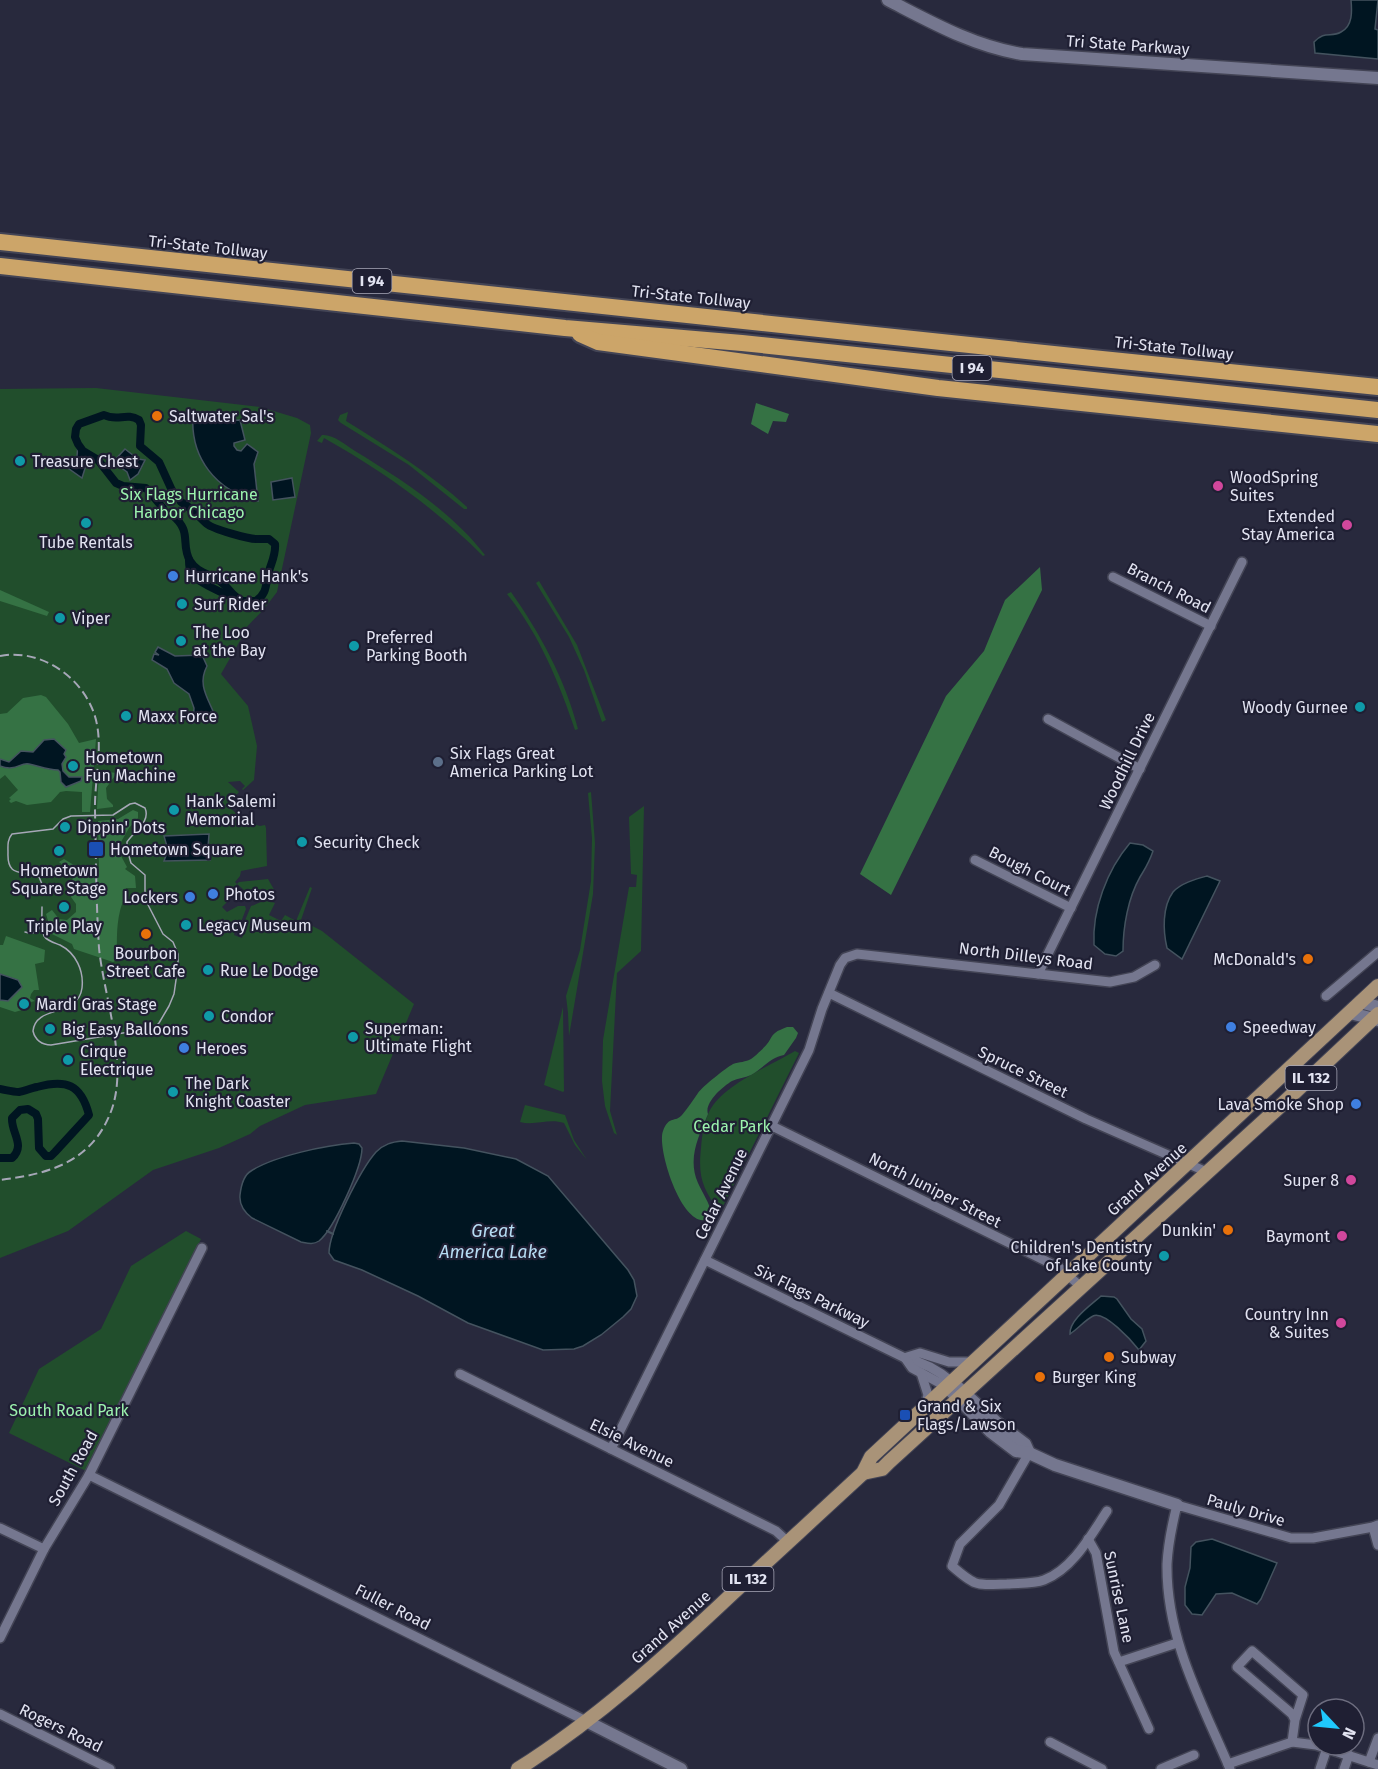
<svg xmlns="http://www.w3.org/2000/svg" width="1378" height="1769" viewBox="0 0 1378 1769" font-family="'Fira Sans',sans-serif">
<rect width="100%" height="100%" fill="#28293d"/>
<g fill="#214e2c">
<path d="M96,388L260,407L297,418L310,425L311,433L277,592L264,609L241,633V639L221,674L248,706L257,746L254,780L243,790L242,789L245,786L240,781L228,782L239,792L227,805L239,816V820L260,826L265,825L266,828L267,866L241,871L240,876L235,882L237,884L239,882L268,879L276,893L274,895C264,891 261,893 250,895L237,884L224,899L227,902L222,907L227,912L238,906H245L246,909L241,922L237,924L234,935L242,938L246,926L244,923L251,906C260,903 265,899 275,903L269,915L281,921L285,915L296,921L310,887L312,888L301,920L322,931L414,1004L376,1094L305,1105L260,1126L250,1134L219,1148L153,1170L68,1231L0,1258V389Z"/>
<path d="M348,412L346,421C388,447 430,473 467,507V509H464L409,465L341,423L338,420L340,415Z"/>
<path d="M322,435C333,434 346,445 355,451C401,479 452,512 485,555L483,556C436,509 383,471 324,438L322,443L317,441Z"/>
<polygon points="539,581 577,645 606,720 602,722 584,670 569,637 536,583"/>
<path d="M511,592C540,633 565,679 578,729L575,730C559,682 539,634 507,594Z"/>
<polygon points="591,792 595,843 593,894 569,1036 568,1013 566,996 580,950 591,881 592,838 588,793"/>
<polygon points="644,806 641,951 617,973 610,1111 617,1135 614,1133 605,1106 602,1081 603,1040 629,887 636,887 637,875 631,874 629,817"/>
<polygon points="563,1007 564,1091 563,1092 544,1085"/>
<path d="M795,1051L799,1053L720,1212C702,1189 698,1176 701,1148C702,1135 704,1123 709,1112C722,1085 770,1066 795,1051Z"/>
<path d="M525,1105L565,1115L574,1140L587,1160L575,1145L564,1123C549,1118 535,1126 520,1122Z"/>
<polygon points="186,1231 201,1239 91,1465 86,1471 9,1433 39,1369 101,1329 131,1266"/>
</g>
<g fill="#357244">
<polygon points="756,403 789,414 786,422 773,421 768,434 751,424"/>
<polygon points="1040,567 1042,590 891,895 860,874 946,696 984,651 1005,600"/>
<polygon points="0,590 49,612 47,616 0,601"/>
<polygon points="41,695 46,697 68,724 79,743 96,739 90,812 82,812 82,792 66,791 60,792 51,802 27,805 16,801 11,803 9,801 11,799 9,798 18,790 5,775 0,779 0,714 7,713 23,698"/>
<polygon points="99,771 117,773 106,788 107,799 113,805 113,807 97,809"/>
<path d="M133,810L138,812V818L129,828L121,842H115V856H121L127,867L125,869L135,876L136,888H138H126C126,897 122,902 120,911C116,927 117,944 117,960L113,962L74,949L72,944L52,934L46,914L52,910L59,919L67,920L76,912V904L71,897L73,874L59,862L64,859L77,867L99,868L98,821L118,819Z"/>
<polygon points="6,936 45,950 44,962 35,964 39,990 34,990 31,994 30,998 35,1001 31,1002 23,998 19,1002 22,1010 15,1012 0,1007 0,945 3,945"/>
<path d="M787,1027H793L798,1033L796,1038L784,1055C771,1057 762,1069 751,1075C745,1078 738,1078 732,1081C722,1087 704,1103 708,1114C699,1136 687,1158 698,1183C703,1194 709,1202 712,1214L711,1217C685,1238 656,1149 663,1131C669,1115 675,1123 682,1115C688,1108 693,1100 698,1093C703,1086 726,1068 733,1064C739,1062 746,1062 751,1059C753,1058 766,1046 767,1044C770,1041 771,1036 775,1033C778,1030 783,1029 787,1027Z"/>
</g>
<g fill="#001521" stroke="#44535f" stroke-width="1.5">
<path d="M1351,0H1378L1375,29L1378,30V59L1315,53L1314,42C1325,30 1331,38 1341,32C1353,26 1352,11 1351,0Z"/>
<path d="M193,415L222,421L240,420L245,440L234,443V446L237,450L241,451L247,444L258,452L254,464L258,501C216,491 190,458 193,415Z"/>
<polygon points="78,444 83,451 98,460 87,462 82,478 65,466 77,456"/>
<polygon points="125,449 138,459 145,460 138,474 130,480 127,472 113,462"/>
<polygon points="292,478 295,497 273,500 271,482"/>
<path d="M158,647L175,656L202,655L207,666C198,683 206,695 213,711L193,723L194,708L189,694L174,683L167,669L152,660L154,654L159,655L155,652Z"/>
<path d="M54,739L66,750L64,754L66,757L62,764L63,771L69,777H82L81,781L66,787L61,782L60,772L58,770C47,770 39,766 29,764C20,762 16,772 0,766V759L9,762L21,751L33,752L44,740Z"/>
<polygon points="209,834 208,848 210,860 164,861 168,850 164,836"/>
<path d="M1130,843L1143,845L1153,851C1149,863 1146,867 1140,877C1128,898 1123,927 1123,951L1116,956L1105,954L1094,945C1092,910 1107,870 1130,843Z"/>
<path d="M1207,876L1220,881L1182,959L1167,948C1163,931 1162,907 1173,892C1181,883 1196,879 1207,876Z"/>
<polygon points="0,974 18,980 22,987 8,1001 0,1000"/>
<path d="M402,1141L464,1148L516,1159L548,1176L628,1270L634,1280L637,1296L631,1309L623,1317L601,1335L583,1346L574,1349L543,1350L468,1323L418,1296L362,1270L334,1260L329,1253C329,1231 361,1169 376,1152C384,1144 392,1142 402,1141Z"/>
<path d="M354,1143L359,1144L362,1148C362,1167 334,1229 319,1241C313,1245 307,1243 301,1242L252,1218C244,1212 239,1205 240,1195C241,1186 244,1175 251,1171C274,1156 327,1145 354,1143Z"/>
<path d="M1101,1296L1114,1297L1117,1299L1131,1319L1142,1329L1146,1341L1139,1350C1132,1341 1104,1310 1093,1316C1085,1320 1078,1329 1070,1334C1069,1320 1091,1305 1101,1296Z"/>
<polygon points="1212,1539 1277,1563 1261,1599 1257,1604 1232,1593 1216,1594 1202,1615 1192,1614 1185,1605 1185,1587 1190,1568 1191,1547 1196,1542"/>
</g>
<g fill="none" stroke-linecap="round" stroke-linejoin="round">
<polyline stroke="#44535f" stroke-width="2" points="327,1231 333,1234"/>
<g stroke="#001521" stroke-width="8">
<path d="M181,502C192,508 198,516 207,524C213,529 248,539 256,539"/>
<path d="M163,508L146,488L123,486L116,483L98,460L83,451L78,444L75,437L76,429L79,424L104,415C118,422 126,412 139,420L141,425L140,446L159,462L175,497"/>
<path d="M172,515C193,532 180,543 190,561C197,573 211,574 221,582C229,588 232,596 241,600"/>
<path d="M189,560C189,565 189,570 192,575C195,580 227,596 234,597"/>
<path d="M244,601H256C268,593 265,584 269,571C272,561 276,554 275,544L269,539H259"/>
<path d="M0,1089C6,1090 13,1092 19,1092C25,1091 31,1088 37,1087C66,1079 81,1084 89,1115L55,1152L51,1156H46L39,1148L38,1119L36,1114L28,1109L20,1110L12,1118C11,1133 26,1145 12,1158H0"/>
</g>
<g stroke="#434455" stroke-width="12">
<g id="street">
<polyline points="1113,577 1211,626"/>
<polyline points="1048,719 1140,769"/>
<polyline points="975,860 1071,908"/>
<polyline points="1038,974 1242,562"/>
<polyline points="829,993 1086,1119 1207,1172"/>
<polyline points="1326,996 1378,952"/>
<polyline points="772,1126 1060,1268 1080,1286"/>
<path d="M705,1260L905,1358C923,1362 938,1370 952,1382"/>
<polyline points="907,1357 920,1353 949,1362 972,1362"/>
<polyline points="905,1358 912,1368 947,1387"/>
<polyline points="921,1373 928,1395 925,1405"/>
<polyline points="460,1374 776,1531 788,1542"/>
<polyline points="611,1449 809,1050 822,1009 840,965 845,958 857,954 1110,982 1134,977 1155,965"/>
<path d="M1029,1453L999,1505L960,1544L952,1566C976,1587 976,1585 1007,1584C1019,1583 1033,1584 1044,1580C1073,1569 1091,1535 1107,1511"/>
<polyline points="89,1475 586,1721"/>
<polyline points="1373,1527 1378,1545"/>
<polyline points="0,1528 44,1549"/>
<polyline points="1088,1539 1096,1553 1114,1652 1149,1729"/>
<polyline points="0,1638 44,1549 89,1475 202,1248"/>
<polyline points="1119,1662 1177,1643"/>
<polyline points="0,1714 110,1769"/>
<polyline points="1050,1742 1102,1769"/>
<polyline points="1292,1742 1295,1720 1303,1695 1252,1651 1237,1667 1292,1714 1295,1720"/>
<polyline points="1369,1762 1378,1738"/>
<polyline points="1228,1764 1292,1742 1316,1745 1378,1765"/>
<polyline points="1161,1769 1194,1755"/>
<path d="M1230,1769C1202,1703 1166,1639 1167,1564C1168,1545 1172,1525 1177,1505L1291,1538H1313L1373,1527L1378,1525"/>
<polyline points="1320,1769 1327,1748"/>
<polyline points="1344,1769 1349,1755"/>
</g>
</g>
<g stroke="#434455" stroke-width="15">
<g id="secondary">
<path d="M888,0C931,22 973,46 1022,54L1378,78"/>
<polyline points="1360,1002 1378,1007"/>
<polyline points="1350,1013 1378,1020"/>
<polyline points="952,1382 996,1422 1025,1444 1029,1453"/>
<polyline points="947,1387 991,1432 1016,1451 1029,1453 1055,1465 1177,1505"/>
<polyline points="586,1721 681,1769"/>
</g>
</g>
<g stroke="#434455" stroke-width="16">
<g id="primary">
<polyline points="863,1473 882,1469 889,1462 1277,1109 1378,1014"/>
<path d="M518,1769C597,1719 665,1657 733,1593C776,1553 820,1513 863,1473L871,1457L1378,986"/>
</g>
</g>
<g stroke="#434455" stroke-width="20">
<g id="highway">
<polyline points="0,242 1092,358 1378,387"/>
<polyline points="0,266 565,328 742,343 1378,410"/>
<polyline points="580,334 598,342 938,388 1378,434"/>
</g>
</g>
<use href="#street" stroke="#75778f" stroke-width="9"/>
<use href="#secondary" stroke="#75778f" stroke-width="12"/>
<use href="#primary" stroke="#a99378" stroke-width="14"/>
<use href="#highway" stroke="#cca569" stroke-width="16"/>
<g stroke="#a6a7b7" stroke-width="1.5">
<path d="M42,884L39,877C22,870 7,878 8,853C8,846 7,840 12,834L53,829L63,819L71,816L113,815L130,804L135,803L145,808C151,822 134,831 127,842V849L131,863L145,875V899L163,934L173,942L178,954V966L174,994L169,1006L159,1023L153,1028L51,1045C42,1045 35,1040 33,1031C36,1004 78,1018 82,988C84,971 76,953 60,945C55,943 47,941 44,936C41,928 42,916 42,907"/>
<path d="M25,932C34,935 40,931 42,922"/>
</g>
<path stroke="#a6a7b7" stroke-width="2" stroke-dasharray="9 4.5" stroke-linecap="butt" d="M0,656C36,649 74,671 90,704C107,737 94,775 95,811C96,857 96,902 99,948C104,998 130,1066 110,1114C90,1163 48,1174 0,1180"/>
</g>
<g fill="#e8710a" stroke="#1f1f33" stroke-width="2">
<circle cx="157" cy="416" r="6"/>
<circle cx="146" cy="934" r="6"/>
<circle cx="1308" cy="959" r="6"/>
<circle cx="1228" cy="1230" r="6"/>
<circle cx="1109" cy="1357" r="6"/>
<circle cx="1040" cy="1377" r="6"/>
</g>
<g fill="#0f9aa8" stroke="#1f1f33" stroke-width="2">
<circle cx="20" cy="461" r="6"/>
<circle cx="86" cy="523" r="6"/>
<circle cx="182" cy="604" r="6"/>
<circle cx="60" cy="618" r="6"/>
<circle cx="181" cy="641" r="6"/>
<circle cx="354" cy="646" r="6"/>
<circle cx="1360" cy="707" r="6"/>
<circle cx="126" cy="716" r="6"/>
<circle cx="73" cy="766" r="6"/>
<circle cx="174" cy="810" r="6"/>
<circle cx="65" cy="827" r="6"/>
<circle cx="302" cy="842" r="6"/>
<circle cx="59" cy="851" r="6"/>
<circle cx="64" cy="907" r="6"/>
<circle cx="186" cy="925" r="6"/>
<circle cx="208" cy="970" r="6"/>
<circle cx="24" cy="1004" r="6"/>
<circle cx="209" cy="1016" r="6"/>
<circle cx="50" cy="1029" r="6"/>
<circle cx="353" cy="1037" r="6"/>
<circle cx="68" cy="1060" r="6"/>
<circle cx="173" cy="1092" r="6"/>
<circle cx="1164" cy="1256" r="6"/>
</g>
<g fill="#d1479c" stroke="#1f1f33" stroke-width="2">
<circle cx="1218" cy="486" r="6"/>
<circle cx="1347" cy="525" r="6"/>
<circle cx="1351" cy="1180" r="6"/>
<circle cx="1342" cy="1236" r="6"/>
<circle cx="1341" cy="1323" r="6"/>
</g>
<g fill="#3f7fe0" stroke="#1f1f33" stroke-width="2">
<circle cx="173" cy="576" r="6"/>
<circle cx="213" cy="894" r="6"/>
<circle cx="190" cy="897" r="6"/>
<circle cx="1231" cy="1027" r="6"/>
<circle cx="184" cy="1048" r="6"/>
<circle cx="1356" cy="1104" r="6"/>
</g>
<circle fill="#5c6f8a" stroke="#1f1f33" stroke-width="2" cx="438" cy="762" r="6"/>
<g fill="#1a4fb4" stroke="#1f1f33" stroke-width="2">
<rect x="88" y="841" width="16" height="16" rx="3"/>
<rect x="899" y="1409" width="12" height="12" rx="3"/>
</g>
<g text-anchor="middle" dominant-baseline="central" stroke-width="4.5" stroke-linejoin="round" paint-order="stroke">
<g fill="#1f1f33" stroke="#a8a8b8" stroke-width="1.5">
<rect x="352.5" y="269" width="39" height="24" rx="4.5"/>
<rect x="952.5" y="356" width="39" height="24" rx="4.5"/>
<rect x="1285.5" y="1066" width="51" height="24" rx="4.5"/>
<rect x="722.5" y="1567" width="51" height="24" rx="4.5"/>
</g>
<g font-size="15" font-weight="bold" fill="#e2e3f1">
<text x="372" y="281">I 94</text>
<text x="972" y="368">I 94</text>
<text x="1311" y="1078">IL 132</text>
<text x="748" y="1579">IL 132</text>
</g>
<g font-size="16" fill="#e2e3f1" stroke="#1f1f33">
<text transform="translate(1128 45) rotate(4)">Tri State Parkway</text>
<text transform="translate(208 247) rotate(6)">Tri-State Tollway</text>
<text transform="translate(691 297) rotate(6)">Tri-State Tollway</text>
<text transform="translate(1174 348) rotate(6)">Tri-State Tollway</text>
<text transform="translate(1169 588) rotate(27)">Branch Road</text>
<text transform="translate(1127 761) rotate(-64)">Woodhill Drive</text>
<text transform="translate(1030 871) rotate(27)">Bough Court</text>
<text transform="translate(1026 956) rotate(7)">North Dilleys Road</text>
<text transform="translate(1023 1072) rotate(26)">Spruce Street</text>
<text transform="translate(1147 1179) rotate(-42)">Grand Avenue</text>
<text transform="translate(935 1190) rotate(27)">North Juniper Street</text>
<text transform="translate(721 1194) rotate(-64)">Cedar Avenue</text>
<text transform="translate(812 1296) rotate(26)">Six Flags Parkway</text>
<text transform="translate(632 1443) rotate(26)">Elsie Avenue</text>
<text transform="translate(73 1468) rotate(-61)">South Road</text>
<text transform="translate(1246 1510) rotate(16)">Pauly Drive</text>
<text transform="translate(1119 1597) rotate(78)">Sunrise Lane</text>
<text transform="translate(393 1607) rotate(27)">Fuller Road</text>
<text transform="translate(671 1627) rotate(-42)">Grand Avenue</text>
<text transform="translate(61 1728) rotate(26)">Rogers Road</text>
</g>
<g font-size="16" fill="#e2e3f1" stroke="#1f1f33" text-anchor="start">
<text x="169" y="416">Saltwater Sal's</text>
<text x="32" y="461">Treasure Chest</text>
<text x="1230" y="477">WoodSpring<tspan x="1230" dy="18">Suites</tspan></text>
<text x="1335" y="516" text-anchor="end">Extended<tspan x="1335" dy="18">Stay America</tspan></text>
<text x="86" y="542" text-anchor="middle">Tube Rentals</text>
<text x="185" y="576">Hurricane Hank's</text>
<text x="194" y="604">Surf Rider</text>
<text x="72" y="618">Viper</text>
<text x="193" y="632">The Loo<tspan x="193" dy="18">at the Bay</tspan></text>
<text x="366" y="637">Preferred<tspan x="366" dy="18">Parking Booth</tspan></text>
<text x="1348" y="707" text-anchor="end">Woody Gurnee</text>
<text x="138" y="716">Maxx Force</text>
<text x="450" y="753">Six Flags Great<tspan x="450" dy="18">America Parking Lot</tspan></text>
<text x="85" y="757">Hometown<tspan x="85" dy="18">Fun Machine</tspan></text>
<text x="186" y="801">Hank Salemi<tspan x="186" dy="18">Memorial</tspan></text>
<text x="77" y="827">Dippin' Dots</text>
<text x="314" y="842">Security Check</text>
<text x="110" y="849">Hometown Square</text>
<text x="59" y="870" text-anchor="middle">Hometown<tspan x="59" dy="18">Square Stage</tspan></text>
<text x="225" y="894">Photos</text>
<text x="178" y="897" text-anchor="end">Lockers</text>
<text x="198" y="925">Legacy Museum</text>
<text x="64" y="926" text-anchor="middle">Triple Play</text>
<text x="146" y="953" text-anchor="middle">Bourbon<tspan x="146" dy="18">Street Cafe</tspan></text>
<text x="1296" y="959" text-anchor="end">McDonald's</text>
<text x="220" y="970">Rue Le Dodge</text>
<text x="36" y="1004">Mardi Gras Stage</text>
<text x="221" y="1016">Condor</text>
<text x="1243" y="1027">Speedway</text>
<text x="365" y="1028">Superman:<tspan x="365" dy="18">Ultimate Flight</tspan></text>
<text x="62" y="1029">Big Easy Balloons</text>
<text x="196" y="1048">Heroes</text>
<text x="80" y="1051">Cirque<tspan x="80" dy="18">Electrique</tspan></text>
<text x="185" y="1083">The Dark<tspan x="185" dy="18">Knight Coaster</tspan></text>
<text x="1344" y="1104" text-anchor="end">Lava Smoke Shop</text>
<text x="1339" y="1180" text-anchor="end">Super 8</text>
<text x="1216" y="1230" text-anchor="end">Dunkin'</text>
<text x="1330" y="1236" text-anchor="end">Baymont</text>
<text x="1152" y="1247" text-anchor="end">Children's Dentistry<tspan x="1152" dy="18">of Lake County</tspan></text>
<text x="1329" y="1314" text-anchor="end">Country Inn<tspan x="1329" dy="18">&amp; Suites</tspan></text>
<text x="1121" y="1357">Subway</text>
<text x="1052" y="1377">Burger King</text>
<text x="917" y="1406">Grand &amp; Six<tspan x="917" dy="18">Flags/Lawson</tspan></text>
</g>
<g font-size="16" fill="#9cf3ae" stroke="#1f1f33">
<text x="189" y="494">Six Flags Hurricane<tspan x="189" dy="18">Harbor Chicago</tspan></text>
<text x="732" y="1126">Cedar Park</text>
<text x="69" y="1410">South Road Park</text>
</g>
<g font-size="18" font-style="italic" fill="#b6dcf3" stroke="#1f1f33">
<text x="493" y="1231">Great<tspan x="493" dy="21">America Lake</tspan></text>
</g>
</g>
<g transform="translate(1336 1727) rotate(116)"><circle r="28" fill="#1f1f33" stroke="#6d6d7f" stroke-width="1.5"/>
<path d="M0-4.5L10 22L0 15L-10 22Z" fill="#1fc9fd"/>
<text y="-9" font-size="16" font-weight="bold" text-anchor="middle" fill="#e2e3f1">N</text>
</g>
</svg>
